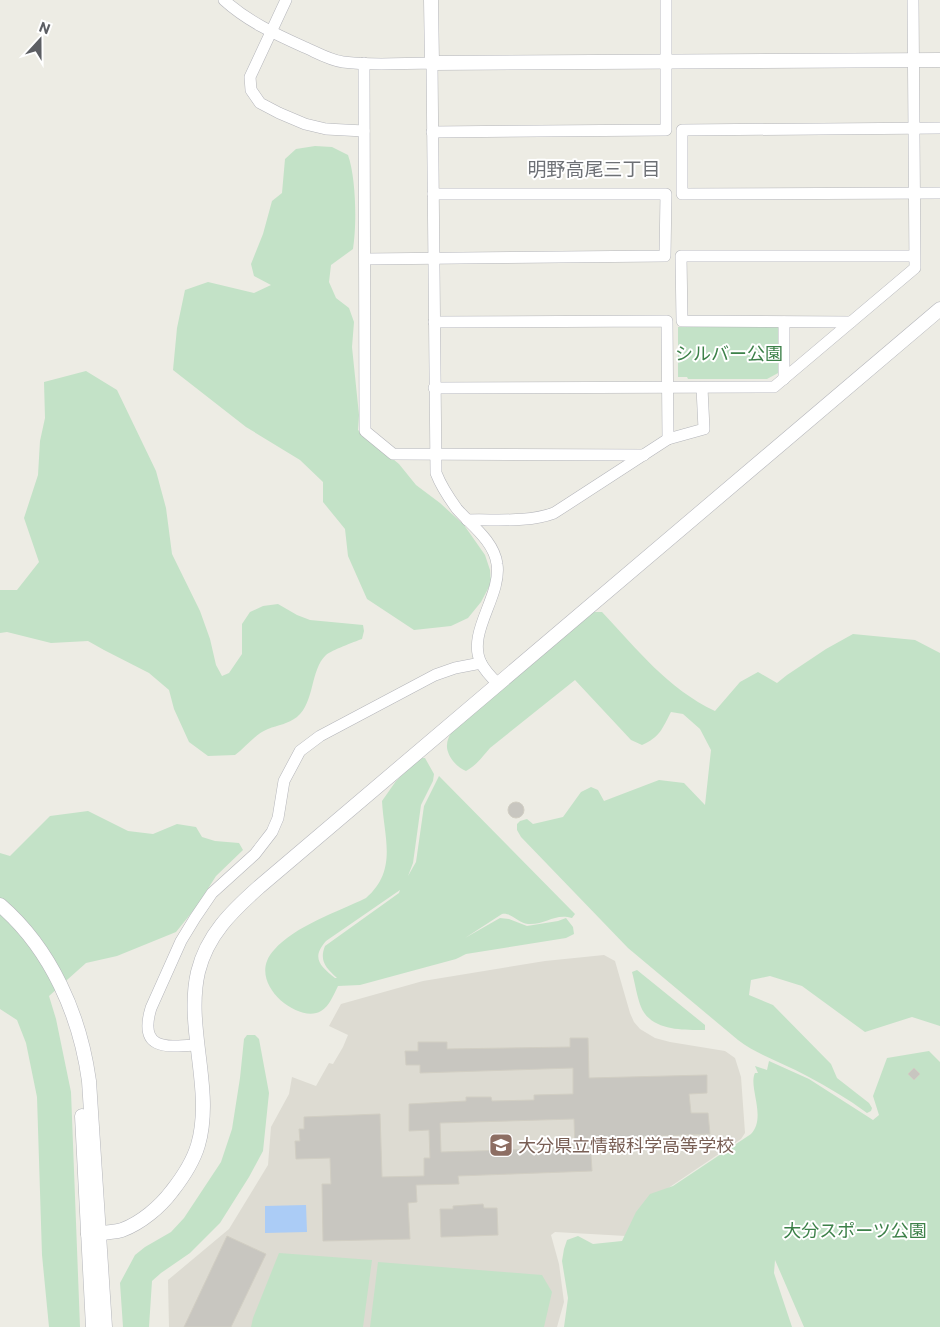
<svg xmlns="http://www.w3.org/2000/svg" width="940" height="1327" viewBox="0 0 940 1327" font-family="Commissioner,'Noto Sans JP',sans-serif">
<rect width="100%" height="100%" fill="#edece4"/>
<polygon fill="#dddbd2" points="604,955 615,961 630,1013 634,1022 640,1029 655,1038 670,1042 725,1051 735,1058 741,1077 745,1133 741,1139 646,1203 626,1236 555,1232 551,1235 559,1264 564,1302 557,1327 169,1327 168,1280 229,1229 268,1165 271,1127 289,1094 292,1077 316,1086 329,1063 333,1064 343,1047 348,1035 329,1026 341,1004 423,981 545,961"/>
<g fill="#c3e2c7" fill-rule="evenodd">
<path d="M315,146L332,147L348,155C356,178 357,224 353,249L331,265L329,282L336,298L349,308L354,322L352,347L359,415L358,430L399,464L416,485L440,503L464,525L485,555L490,570L491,583L481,602L468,618L451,626L414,630L367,599L348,556L345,529L323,502V482L300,460L246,427L173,370L177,328L185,290L208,282L254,293L271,285L254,276L251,264L263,234L272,201L282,193L285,159L296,149Z"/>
<polygon points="780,326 780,372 767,379 688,379 687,377 678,377 678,327"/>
<path d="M86,371L117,390L156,471L166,508L172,554L200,611L210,639L216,665L222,676L229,673L242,654V624L250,612L263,606L278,604L297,615L310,620L363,625L364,631L362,639C354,642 332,650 326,655C310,670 315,702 297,717C288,724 278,725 268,729C255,734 246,747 235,755L208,756L189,742L174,709L169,690L149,673L104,650L88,641L51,643L7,632L0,633V590H17L39,562L24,518L38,475L40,441L45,418L44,382Z"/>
<path d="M591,612H602C637,649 668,689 715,711L740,682L758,672L777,683L787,675L826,649L853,634L915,640L940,653V1026L912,1017L865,1032L802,986L770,976L751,980L749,995L773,1005L831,1064L837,1078L869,1103L872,1108L871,1111L867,1113C848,1099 828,1087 807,1076C784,1063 759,1056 738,1040L628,948L521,837L517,830V824L520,821L527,819L533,824L563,817L581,792L591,787L598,790L604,801L659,780L684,783L705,805L711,750L700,729L683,714L671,712C662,729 660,737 642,745L631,740L575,680L490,748C481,758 478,764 466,771C457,768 446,755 447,745C447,741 449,736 451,733Z"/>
<path d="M420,758H425L434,774L433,781L421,805L413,863L408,876L416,862L424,806L439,776L575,914L572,918C554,913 546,925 528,924C518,923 511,912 502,914L465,938L500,918L509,919L527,926L558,921L566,918L573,927L574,934L566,938L466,954L456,959L360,985L338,986C334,994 329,1007 321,1011C299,1025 244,982 274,950C295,926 337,912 366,898C398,870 384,838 382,801L396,781ZM400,890L399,893L325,946C319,961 326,968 337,978H335C320,966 311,958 326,941Z"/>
<polygon points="88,811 128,831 153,834 177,824 196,827 202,837 215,841 239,843 243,850 216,876 197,906 176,932 117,956 86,963 49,996 56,1019 71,1092 80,1327 49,1327 42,1255 37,1097 26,1043 17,1020 0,1009 0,853 10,856 50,816"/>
<path d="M637,970L705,1025V1030C683,1030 651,1031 641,1007C637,997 635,983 632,972Z"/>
<polygon points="247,1035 255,1035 259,1039 269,1093 263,1151 249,1177 220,1223 190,1253 161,1273 152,1281 149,1327 123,1327 120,1283 135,1255 145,1247 171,1232 184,1218 221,1162 232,1129 240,1078 244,1039"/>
<path d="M929,1051L940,1062V1327H804L775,1260L774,1273L792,1327H564L568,1298L562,1261L564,1249L567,1240L578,1236L593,1244L622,1241L636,1212L650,1194L673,1186L751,1134C767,1117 748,1087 755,1073H758L755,1066L767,1070L769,1061L809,1079L873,1120L879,1115L873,1096L887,1058Z"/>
<polygon points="279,1253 372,1260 363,1327 251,1327 253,1318"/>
<polygon points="378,1262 542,1275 552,1292 544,1327 370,1327"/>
</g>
<polygon fill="#abccf6" points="306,1205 307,1232 265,1233 265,1206"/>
<g fill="#c8c6c0" stroke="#d1cec3" fill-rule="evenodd">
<circle cx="516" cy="810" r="8"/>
<path d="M570,1038H588L589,1078L707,1075V1093L689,1094L691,1113H708L710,1134L590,1139L592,1171L458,1176L459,1184L416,1185L417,1202L408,1203L410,1239L323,1241L322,1184H331L330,1158L296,1159L295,1141H300L299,1129H304V1117L380,1114L382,1177L424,1176V1158H430L429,1130L409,1131V1104L466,1101V1097H491L492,1101L534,1100V1095L573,1094V1068L420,1073V1065H406L405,1051H418V1042H447V1049L570,1047ZM574,1119L575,1148L441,1152L440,1123Z"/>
<polygon points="914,1068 920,1074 914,1080 908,1074"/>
<polygon points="483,1204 484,1208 497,1208 498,1235 441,1237 440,1209 453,1209 453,1206"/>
<polygon points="227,1236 266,1254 231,1327 184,1327"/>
</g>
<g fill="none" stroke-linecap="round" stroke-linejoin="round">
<g stroke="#b4b5ba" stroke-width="12">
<g id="minor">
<path d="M224,0C247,21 275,34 304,47C316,52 329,60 343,62C372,66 403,63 432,63L436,473C441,486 449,498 457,509C471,525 494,541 497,564C502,596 466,633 481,663C485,671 492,678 498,684"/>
<polyline points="286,0 250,77 251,90 260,103 279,113 305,124 326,129 364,131"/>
<polyline points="364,63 365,431 393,454 644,455"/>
<polyline points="940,128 682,130 682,194 940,193"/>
<polyline points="432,132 666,130 666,0"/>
<polyline points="365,259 665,256 666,194 433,194"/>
<polyline points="434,322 667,321 668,439"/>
<polyline points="784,322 784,379"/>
<polyline points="851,322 682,321 681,256 914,256"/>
<polyline points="434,388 774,387 915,268 913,0"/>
<path d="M467,520C495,519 527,523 554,513L668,439L704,429L702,388"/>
<path d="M197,1045C167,1047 138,1051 151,1008L181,941L195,918L212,893L255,854L272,832L278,818L284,781L300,751L320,736L435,675L455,668L481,663"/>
</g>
</g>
<g stroke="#b4b5ba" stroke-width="15">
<g id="tertiary">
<polyline points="431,0 432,63 940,60"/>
<path d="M0,905C51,949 80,1015 89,1081L105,1327"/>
<polyline points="82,1116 93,1327"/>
<path d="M88,1234C99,1233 111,1233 122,1230C141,1223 160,1207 172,1191C183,1177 193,1162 198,1145C214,1090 185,1028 198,972C207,935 232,911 259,887L940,309"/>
</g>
</g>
<use href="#minor" stroke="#fff" stroke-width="11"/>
<use href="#tertiary" stroke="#fff" stroke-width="14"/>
</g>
<defs>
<g id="school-square" transform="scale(1.25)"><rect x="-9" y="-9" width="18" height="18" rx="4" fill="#8d6e63" stroke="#fff"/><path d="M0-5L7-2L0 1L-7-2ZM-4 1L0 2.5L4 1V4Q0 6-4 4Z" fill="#fff"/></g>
</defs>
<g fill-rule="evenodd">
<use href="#school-square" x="501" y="1145"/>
</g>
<g text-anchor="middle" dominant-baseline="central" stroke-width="4" stroke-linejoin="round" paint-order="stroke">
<g font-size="18" fill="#3d8149" stroke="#fff">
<text x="729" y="353">シルバー公園</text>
<text x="855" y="1230">大分スポーツ公園</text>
</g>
<g font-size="18" fill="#785e54" stroke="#fff" text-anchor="start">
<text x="518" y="1145">大分県立情報科学高等学校</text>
</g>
<g font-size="19" fill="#6d7075" stroke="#fff">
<text x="594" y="168">明野高尾三丁目</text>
</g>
</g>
<g transform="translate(40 40) rotate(21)" stroke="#ffffff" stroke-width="4" paint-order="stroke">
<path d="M0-4L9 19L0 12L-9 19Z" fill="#5c5e63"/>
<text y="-8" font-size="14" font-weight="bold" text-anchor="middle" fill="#5c5e63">N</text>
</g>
</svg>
